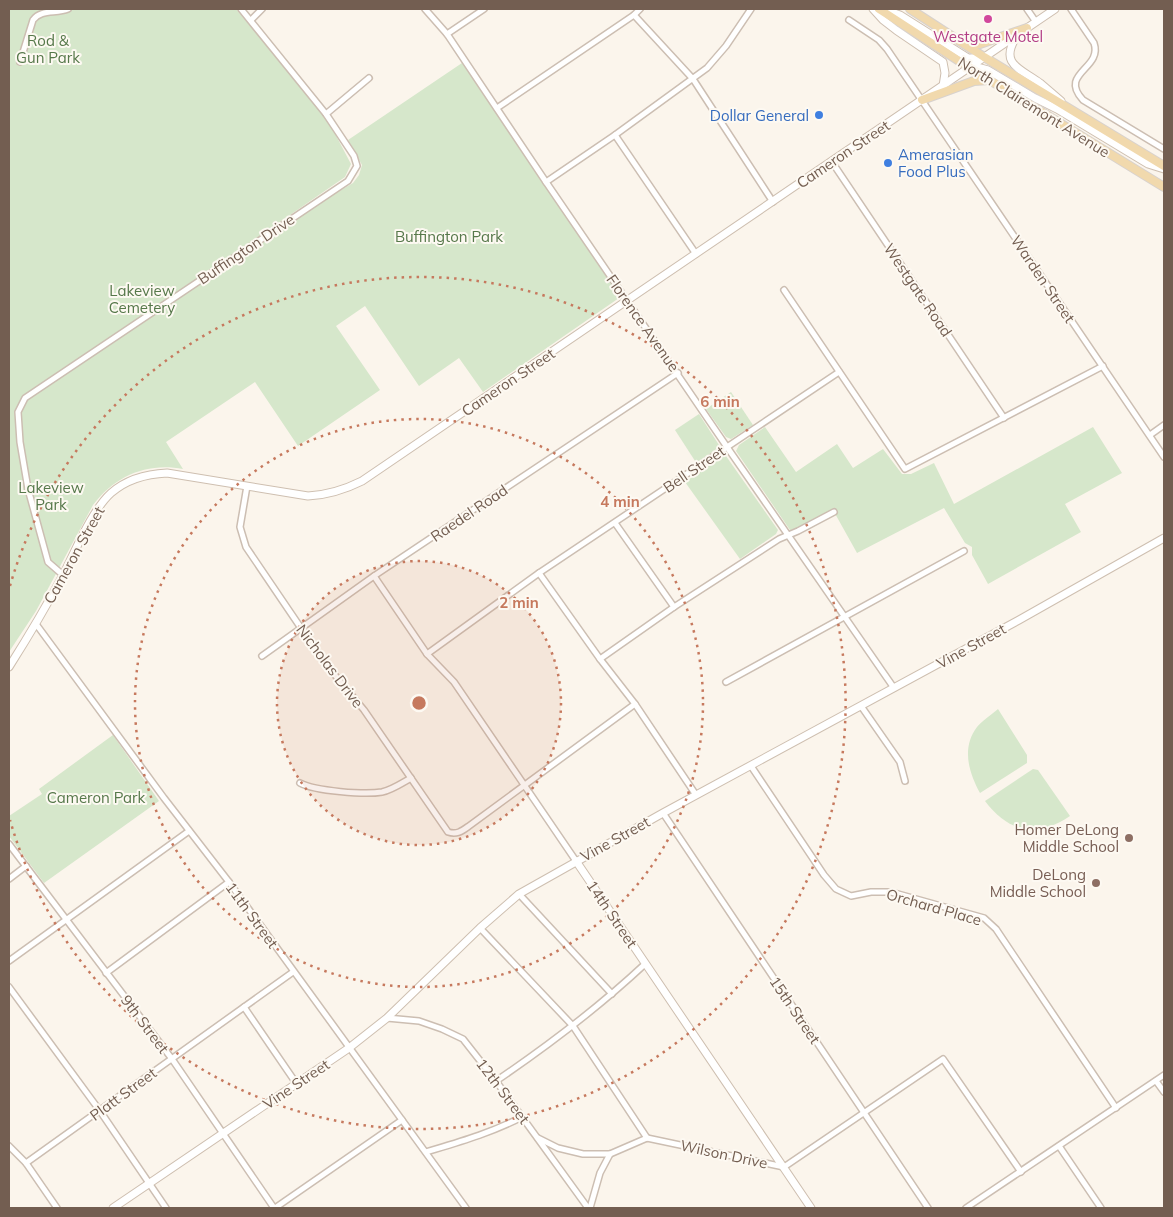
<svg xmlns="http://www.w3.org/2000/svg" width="1173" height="1217" viewBox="0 0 1173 1217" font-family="Mulish,sans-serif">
<rect width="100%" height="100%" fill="#fbf5ec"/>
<g fill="#d6e7cb">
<path d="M9,9H236L312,100L332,128L351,164L345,177L261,235V240L302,213L353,183L359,175L362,165L348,140L462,63L616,291L619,298L483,392L459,358L419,386L365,306L336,326L380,390L298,446L255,382L166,442L183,469C147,462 115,476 93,505L36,611L9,652Z"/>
<polygon points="731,392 753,425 731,439 726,437 706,409"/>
<polygon points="699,414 719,445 716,449 697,464 675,430"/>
<polygon points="765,427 796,472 837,444 853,468 883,449 902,474 911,474 934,463 954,504 1093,427 1122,473 1065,504 1081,532 988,584 972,555 972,547 965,543 944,508 857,553 833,510 797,529 790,530 736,451 739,445"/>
<polygon points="726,456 778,530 776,534 740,559 685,482 722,457"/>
<path d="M998,709L1027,755V763L980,793C969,773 961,748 977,727C982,721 991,715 998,709Z"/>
<polygon points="113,735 159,801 44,883 9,836 9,816 42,794 39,789"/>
<path d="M1033,769L1038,770L1070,816C1037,838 1009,833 985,801Z"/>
</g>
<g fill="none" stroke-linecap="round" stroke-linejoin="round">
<g stroke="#ccbeb2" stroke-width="8">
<g id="street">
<polyline points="425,9 447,34 546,182 727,447 894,688"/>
<polyline points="1027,9 1036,22"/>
<path d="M1071,9L1094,43C1103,69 1058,73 1083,100L1164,149"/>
<polyline points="634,15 693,79 773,202"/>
<polyline points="251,20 262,9"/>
<polyline points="849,20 879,40 887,49 1164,457"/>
<polyline points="447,34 484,9"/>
<path d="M20,62L33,20C41,9 56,14 68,9"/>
<polyline points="497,108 634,15 640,9"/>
<polyline points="326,114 369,78"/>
<polyline points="615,135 696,254"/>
<polyline points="832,162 1004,418"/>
<polyline points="546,182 615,135 707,68 726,46 751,9"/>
<polyline points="784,290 905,469 1103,366"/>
<polyline points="1150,435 1164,425"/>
<path d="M247,486L240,527L246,547L324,662L364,710L448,832C457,835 462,831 469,826L635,704"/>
<polyline points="615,523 674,607"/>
<polyline points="539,573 600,659 635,704 696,795"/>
<polyline points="63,575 48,562 28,489 20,442 18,412 25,398 348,181 357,166 354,156 326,114 241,9"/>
<polyline points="374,576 427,654 454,682 576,861"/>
<polyline points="36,624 164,798 229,882 466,1208"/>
<polyline points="427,654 539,573 839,372"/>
<polyline points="262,656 374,576 678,373"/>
<polyline points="600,659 674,607 779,539 798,531 834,512"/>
<polyline points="726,682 964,551"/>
<polyline points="861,706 900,762 905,781"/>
<polyline points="751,766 824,875 836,889 851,896 871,892 891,892 984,918 996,929 1116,1108"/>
<path d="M300,783C315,791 365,795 382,792C392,790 402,783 411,778"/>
<polyline points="663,813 928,1208"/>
<polyline points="9,844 172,1059 274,1208"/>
<polyline points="9,879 26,866"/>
<polyline points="519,894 612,994"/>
<polyline points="480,928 573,1026 647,1138"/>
<polyline points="9,961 189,831"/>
<polyline points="106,973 229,882"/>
<polyline points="9,987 100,1111 166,1208"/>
<polyline points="244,1007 296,1083"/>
<polyline points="387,1018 419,1021 442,1029 463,1039 496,1081 588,1208"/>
<path d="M496,1081C549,1045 599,1007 645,964"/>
<polyline points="1156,1081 1164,1092"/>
<polyline points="538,1138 558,1148 583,1154 610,1154 647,1138 784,1167 943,1059 1021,1172"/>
<polyline points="9,1146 26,1163 57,1208"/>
<polyline points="1059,1146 1101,1208"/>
<path d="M426,1152C459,1142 491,1133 522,1117"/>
<polyline points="26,1163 293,972"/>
<polyline points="275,1208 402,1120"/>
<polyline points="590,1208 600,1173 610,1154"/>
<polyline points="966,1208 1164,1075"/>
</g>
</g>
<g stroke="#cebfb0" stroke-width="9">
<g id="secondary">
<polyline points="873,9 883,20 896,30 943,62 945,73 943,86"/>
<polyline points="883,9 900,15 968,58 981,58"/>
<path d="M1017,36C998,64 1021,69 1040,83C1047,89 1054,95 1061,101"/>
<polyline points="970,68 977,67 988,70 1035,98 1057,109 1148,164 1164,169"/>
<path d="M9,667C28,637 46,607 63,575C75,552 92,510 111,493C127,479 145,474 167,473L308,496C328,495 344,490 362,481L1055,9"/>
<polyline points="576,861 811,1208"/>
<polyline points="113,1208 349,1048 387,1018 480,928 519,894 663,813 1019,620 1164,538"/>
</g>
</g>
<g stroke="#d8d2ce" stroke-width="10">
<g id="primary">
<polyline points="879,9 970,68 1164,187"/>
<polyline points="910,9 984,57 1164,166"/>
<polyline points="967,44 980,44 1027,28"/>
<polyline points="922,100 974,81 989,80"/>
</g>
</g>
<use href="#street" stroke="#fff" stroke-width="5"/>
<use href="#secondary" stroke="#fff" stroke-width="7"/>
<use href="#primary" stroke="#f1d9ad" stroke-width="8"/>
</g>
<circle cx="419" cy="703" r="142" fill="#c6795e" fill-opacity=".12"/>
<g fill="none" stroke="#c6795e" stroke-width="2.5" stroke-dasharray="2.5 5">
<circle cx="419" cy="703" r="142"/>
<circle cx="419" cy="703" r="284"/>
<path d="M10 586A426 426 0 1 1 10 820"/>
</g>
<circle fill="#d1479c" stroke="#fdf9f2" stroke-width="2" cx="988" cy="19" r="5"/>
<g fill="#3f7fe0" stroke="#fdf9f2" stroke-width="2">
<circle cx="819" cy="115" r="5"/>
<circle cx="888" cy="163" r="5"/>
</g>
<g fill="#8d6e63" stroke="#fdf9f2" stroke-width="2">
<circle cx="1129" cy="838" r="5"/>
<circle cx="1096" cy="883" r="5"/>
</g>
<g text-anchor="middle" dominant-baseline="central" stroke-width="4" stroke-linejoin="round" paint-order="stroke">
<g font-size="15" fill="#b23c85" stroke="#fdf9f2">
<text x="988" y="36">Westgate Motel</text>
</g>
<g font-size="15" fill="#56784a" stroke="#fdf9f2">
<text x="48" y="40">Rod &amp;<tspan x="48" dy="17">Gun Park</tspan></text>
<text x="449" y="236">Buffington Park</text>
<text x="142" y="290">Lakeview<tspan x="142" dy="17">Cemetery</tspan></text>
<text x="51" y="487">Lakeview<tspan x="51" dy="17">Park</tspan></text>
<text x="96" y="797">Cameron Park</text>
</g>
<g font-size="15" fill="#735e51" stroke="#fdf9f2">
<text transform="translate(1034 107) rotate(32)">North Clairemont Avenue</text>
<text transform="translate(843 154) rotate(-34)">Cameron Street</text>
<text transform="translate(246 249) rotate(-34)">Buffington Drive</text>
<text transform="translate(1043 279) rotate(56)">Warden Street</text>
<text transform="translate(918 290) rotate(56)">Westgate Road</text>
<text transform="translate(643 323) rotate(55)">Florence Avenue</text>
<text transform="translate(508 382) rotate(-34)">Cameron Street</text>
<text transform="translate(694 469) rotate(-34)">Bell Street</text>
<text transform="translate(469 513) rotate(-34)">Raedel Road</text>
<text transform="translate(74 555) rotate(-61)">Cameron Street</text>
<text transform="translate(971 646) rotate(-29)">Vine Street</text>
<text transform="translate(330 666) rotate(53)">Nicholas Drive</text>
<text transform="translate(615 839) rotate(-29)">Vine Street</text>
<text transform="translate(934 907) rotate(16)">Orchard Place</text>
<text transform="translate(612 914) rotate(56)">14th Street</text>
<text transform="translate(252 915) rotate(54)">11th Street</text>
<text transform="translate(795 1010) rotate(56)">15th Street</text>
<text transform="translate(145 1024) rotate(53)">9th Street</text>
<text transform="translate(296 1084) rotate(-34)">Vine Street</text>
<text transform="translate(503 1091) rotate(53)">12th Street</text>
<text transform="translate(123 1094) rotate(-36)">Platt Street</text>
<text transform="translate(724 1154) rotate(12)">Wilson Drive</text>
</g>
<g font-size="15" fill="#366cbe" stroke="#fdf9f2" text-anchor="end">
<text x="809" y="115">Dollar General</text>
<text x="898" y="154" text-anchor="start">Amerasian<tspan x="898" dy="17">Food Plus</tspan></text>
</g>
<g font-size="15" fill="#785e54" stroke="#fdf9f2" text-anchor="end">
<text x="1119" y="829">Homer DeLong<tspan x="1119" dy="17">Middle School</tspan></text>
<text x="1086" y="874">DeLong<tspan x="1086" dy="17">Middle School</tspan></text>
</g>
</g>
<circle cx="419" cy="703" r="8" fill="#c6795e" stroke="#fdf9f2" stroke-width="2.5"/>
<g font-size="15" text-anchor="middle" font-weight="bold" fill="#c6795e" stroke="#fdf9f2" stroke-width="4" stroke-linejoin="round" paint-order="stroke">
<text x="720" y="407">6 min</text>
<text x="620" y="507">4 min</text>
<text x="519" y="608">2 min</text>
</g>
<rect width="1173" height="1217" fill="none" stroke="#735e51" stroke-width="20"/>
</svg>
